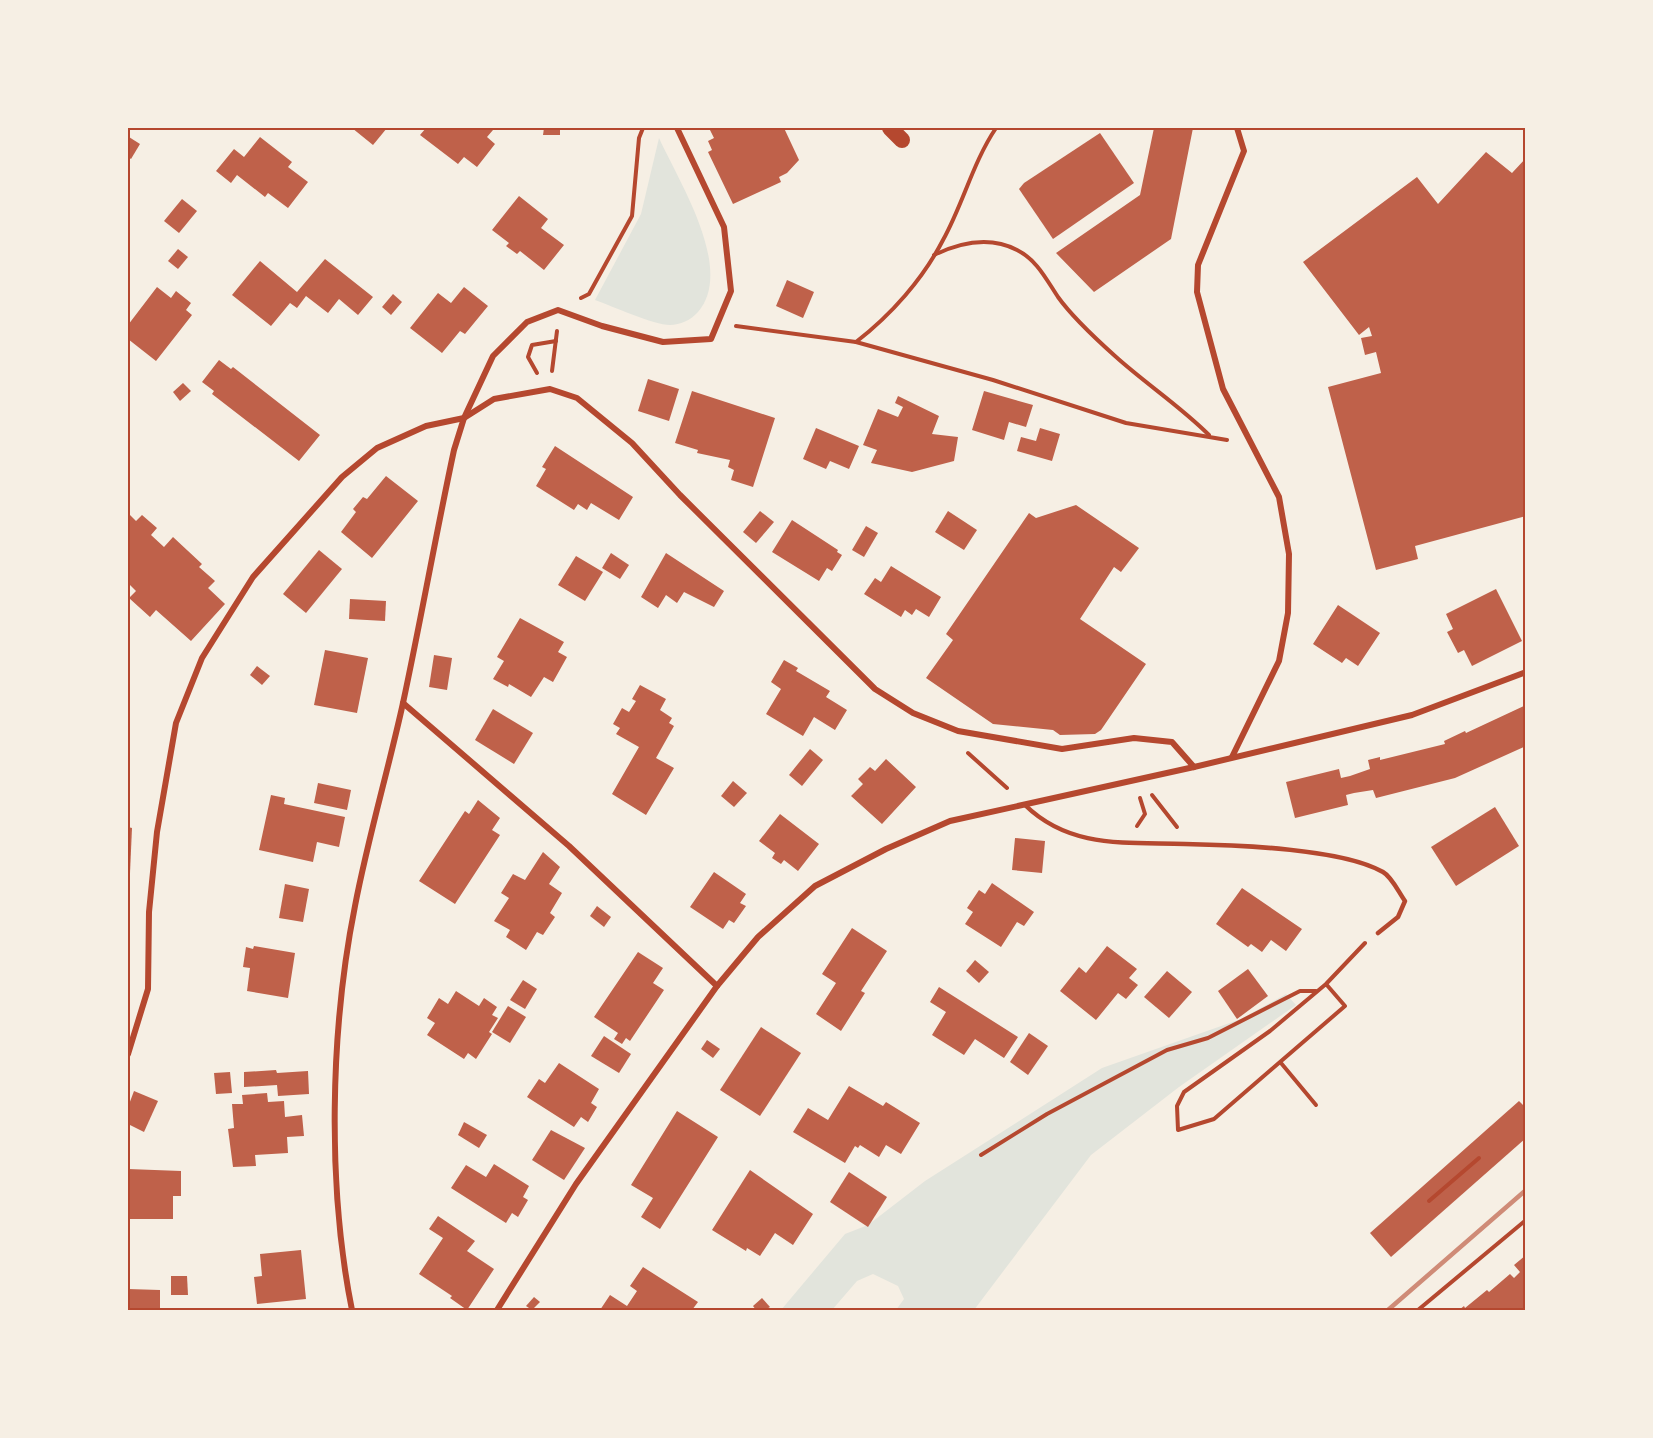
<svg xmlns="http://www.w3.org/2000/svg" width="1653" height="1438" viewBox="0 0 1653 1438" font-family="Literata,serif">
<rect width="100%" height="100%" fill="#f6efe4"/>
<g fill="#e2e4dc">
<path d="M659,138C679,182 735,269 698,312C691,320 680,325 670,325C654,325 612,306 595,300L641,214Z"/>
<polygon points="1286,994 1296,1005 1179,1087 1091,1155 974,1310 896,1310 904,1299 898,1286 873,1274 857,1281 832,1310 781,1310 845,1234 868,1225 925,1181 1102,1068 1241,1019"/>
</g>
<g fill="#bf614a">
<polygon points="352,128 387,128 373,145"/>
<polygon points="426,128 490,128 493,130 487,137 495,144 477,167 464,157 458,164 420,135"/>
<polygon points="544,128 560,128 560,135 543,135"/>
<polygon points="709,128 784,128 799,160 787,173 779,177 781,182 733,204 708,152 712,150 708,141 714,138"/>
<polygon points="1154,128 1193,128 1171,239 1094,292 1056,253 1140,195"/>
<polygon points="1100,133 1134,183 1053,239 1019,189 1024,183"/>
<polygon points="129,137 140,144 131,159 128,157"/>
<polygon points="260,137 292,162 288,167 308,182 288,208 268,193 265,197 237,175 231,183 216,171 234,149 244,157"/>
<polygon points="1486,152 1512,173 1526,158 1526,516 1415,546 1418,559 1376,570 1328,387 1381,373 1376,352 1365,355 1361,338 1372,336 1369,327 1359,335 1303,262 1417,177 1438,204"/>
<polygon points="519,196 548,219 541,228 564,245 544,270 520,251 517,254 506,246 509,243 492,230"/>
<polygon points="182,199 197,211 179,233 164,221"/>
<polygon points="178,249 188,257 178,269 168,261"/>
<polygon points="325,259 373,297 358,315 339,299 328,313 306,296 297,308 290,303 271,326 232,295 260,261 297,292"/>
<polygon points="787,280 814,292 803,318 776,306"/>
<polygon points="157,287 171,298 176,291 191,303 186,310 192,315 156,361 128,339 128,325"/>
<polygon points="464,287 488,306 465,334 460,331 442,353 410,328 438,293 451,303"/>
<polygon points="393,294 402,302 391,315 382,307"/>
<polygon points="219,360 231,369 233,367 320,435 299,461 212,394 214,391 202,382"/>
<polygon points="648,379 679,389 669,421 638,411"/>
<polygon points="183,383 191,391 180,401 173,392"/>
<polygon points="692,391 775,418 753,487 731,480 734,470 728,467 730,460 697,453 698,450 675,443"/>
<polygon points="984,391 1033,405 1026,427 1009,422 1004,440 972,430"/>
<polygon points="898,396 939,416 932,434 958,437 954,461 912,472 871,463 877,450 863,445 878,409 898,417 903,407 895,403"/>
<polygon points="816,428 859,446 849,469 830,461 826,469 803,459"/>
<polygon points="1040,428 1060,434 1052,461 1017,451 1021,437 1036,441"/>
<polygon points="555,446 633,497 619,520 591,503 587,510 578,504 574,510 536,486 546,469 542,467"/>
<polygon points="386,476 418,501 372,558 341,532 356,512 353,509 363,497 367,499"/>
<polygon points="1076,505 1139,548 1121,572 1114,567 1080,619 1146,664 1101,730 1095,734 1060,735 1053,730 993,724 926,678 953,640 946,634 1029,513 1036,518"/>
<polygon points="760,511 774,522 756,543 743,532"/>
<polygon points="948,511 977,530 964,550 935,532"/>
<polygon points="128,513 136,521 142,515 157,528 151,535 164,547 173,537 202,564 199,567 215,581 208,588 225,604 191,641 156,610 150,617 129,598 136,591 128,583"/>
<polygon points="792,520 838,550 837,552 842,555 832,571 827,568 819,581 772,552"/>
<polygon points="866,526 878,533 864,557 852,550"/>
<polygon points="319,550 342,569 306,613 283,594"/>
<polygon points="611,553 629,565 620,579 602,568"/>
<polygon points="666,553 724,591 714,607 684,592 677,603 666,595 658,608 641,597"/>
<polygon points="576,556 603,572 585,601 558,585"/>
<polygon points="891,566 941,597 929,617 916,609 912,615 905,610 901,617 864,594 875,578 881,582"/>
<polygon points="1496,589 1522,641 1472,666 1464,650 1458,653 1447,632 1453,629 1446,614"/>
<polygon points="350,599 386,601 385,621 349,619"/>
<polygon points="1338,605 1380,633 1358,666 1346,658 1342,663 1313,644"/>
<polygon points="520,618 564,642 558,652 567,657 553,682 544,677 531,697 509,684 508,687 493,679 504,661 497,657"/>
<polygon points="325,650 368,658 357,713 314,705"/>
<polygon points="434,655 452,658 447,690 429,687"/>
<polygon points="784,660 798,668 796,671 830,691 826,697 847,710 835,730 814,717 803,736 766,714 781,689 771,682"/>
<polygon points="257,666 270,676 262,685 250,675"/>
<polygon points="640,685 666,699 660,710 672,718 669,723 674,726 656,758 674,768 646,815 612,794 639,747 616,734 620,728 613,724 622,708 629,712 636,701 632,699"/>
<polygon points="1526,705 1526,746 1455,778 1376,798 1373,790 1354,793 1346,795 1348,805 1295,818 1286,782 1339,769 1341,778 1350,776 1370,769 1368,760 1380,757 1380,760 1445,744 1444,741 1465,731 1466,733"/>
<polygon points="493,709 533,733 514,764 475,740"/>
<polygon points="810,749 823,760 802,786 789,775"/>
<polygon points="886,759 916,787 882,824 851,796 863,784 858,779 870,767 875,771"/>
<polygon points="733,781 747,793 734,807 721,796"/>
<polygon points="318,783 351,790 347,810 314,803"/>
<polygon points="271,795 285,798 284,804 345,817 339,847 317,842 313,862 259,850"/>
<polygon points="478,800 500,818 492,830 500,835 455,904 419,881 465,811 469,814"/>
<polygon points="1495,807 1519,846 1456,886 1431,847"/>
<polygon points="780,814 819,844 798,871 784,860 781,864 772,858 775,853 759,841"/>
<polygon points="128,827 132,828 130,873 128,873"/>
<polygon points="1015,838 1045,841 1042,873 1012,870"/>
<polygon points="543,852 560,867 549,884 562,893 550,913 555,917 543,935 537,932 526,950 506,937 510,930 494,921 509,898 501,893 513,874 525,880"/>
<polygon points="714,872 746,894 740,903 746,906 734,923 729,920 723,929 690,907"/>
<polygon points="992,883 1034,912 1024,926 1017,922 1001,947 965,924 973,912 967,908 979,890 985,894"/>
<polygon points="285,884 309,889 303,922 279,918"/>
<polygon points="1242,888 1302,929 1286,951 1271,940 1262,952 1251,944 1248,947 1216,924"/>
<polygon points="597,906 611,917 604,927 590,916"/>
<polygon points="852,928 887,951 861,991 865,993 841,1031 816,1014 836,983 822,974"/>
<polygon points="254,946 295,953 288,998 247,991 250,968 243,967 246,947 253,949"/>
<polygon points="1107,946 1137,969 1129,978 1138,985 1126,999 1118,993 1096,1020 1060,991 1079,967 1086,973"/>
<polygon points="638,952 663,968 653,983 664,990 630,1041 626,1038 622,1044 614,1039 618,1033 594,1017"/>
<polygon points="975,960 989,972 979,983 966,971"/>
<polygon points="1248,969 1268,996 1237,1019 1218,991"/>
<polygon points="1167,971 1192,992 1169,1018 1144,997"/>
<polygon points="523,980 537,989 525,1009 510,1000"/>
<polygon points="939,987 1018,1037 1004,1058 975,1039 964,1055 932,1035 946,1012 930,1002"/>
<polygon points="456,991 479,1006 484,998 497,1007 492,1015 498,1018 489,1032 492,1034 476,1059 468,1053 464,1059 427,1035 435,1023 427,1018 439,998 448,1004"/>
<polygon points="508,1006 526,1017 510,1043 492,1032"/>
<polygon points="761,1027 801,1053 760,1116 720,1090"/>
<polygon points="1029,1033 1048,1046 1028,1075 1010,1062"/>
<polygon points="604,1036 631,1054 619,1073 591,1056"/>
<polygon points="707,1040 720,1049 713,1058 701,1049"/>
<polygon points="559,1063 599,1089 591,1103 597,1107 588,1122 581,1117 574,1127 527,1097 539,1079 545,1083"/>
<polygon points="276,1070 277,1073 308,1071 309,1094 278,1096 277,1085 244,1087 244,1072"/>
<polygon points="230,1072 232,1093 216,1094 214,1073"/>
<polygon points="849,1086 883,1106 886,1102 920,1123 901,1154 886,1145 879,1157 860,1145 858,1148 855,1146 845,1163 793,1132 808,1108 828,1120"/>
<polygon points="134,1091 158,1101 144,1132 128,1124 128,1107"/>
<polygon points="267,1093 268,1102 284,1101 285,1117 302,1115 304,1136 287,1137 288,1153 255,1155 256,1166 233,1167 228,1129 234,1128 232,1104 243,1104 242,1095"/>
<polygon points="1519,1101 1526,1108 1526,1138 1391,1257 1370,1233"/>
<polygon points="677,1111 718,1137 660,1229 641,1217 653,1198 631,1185"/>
<polygon points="464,1122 487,1135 479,1148 458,1135"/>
<polygon points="551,1130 585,1148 564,1180 532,1160"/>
<polygon points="494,1164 529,1186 523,1197 528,1200 518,1217 512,1213 506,1223 451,1188 466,1165 486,1177"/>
<polygon points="128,1169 181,1171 181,1196 173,1196 173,1219 128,1219"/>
<polygon points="750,1170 813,1214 793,1245 775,1233 760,1256 747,1248 746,1251 712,1230"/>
<polygon points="849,1172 887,1197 868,1227 830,1202"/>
<polygon points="438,1216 475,1241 467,1251 494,1269 467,1310 450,1298 452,1296 419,1274 443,1238 429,1229"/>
<polygon points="301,1250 306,1299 257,1304 254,1277 262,1276 260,1254"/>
<polygon points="1526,1255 1526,1310 1459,1310 1464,1306 1465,1308 1487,1290 1489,1292 1510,1274 1514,1278 1520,1272 1514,1265"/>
<polygon points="643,1267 698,1302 692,1310 600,1310 610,1295 627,1306 637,1291 630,1286"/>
<polygon points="171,1276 187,1276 188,1295 171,1295"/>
<polygon points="128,1289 160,1290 160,1310 128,1310"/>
<polygon points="534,1297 540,1302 532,1310 526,1306"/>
<polygon points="762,1298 770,1307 765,1310 756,1310 753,1306"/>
</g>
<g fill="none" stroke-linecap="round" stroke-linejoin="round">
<g stroke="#b5482f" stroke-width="4">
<path d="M934,255C959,243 990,236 1017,250C1037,260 1046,279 1058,297C1073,318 1096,339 1115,356C1146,384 1180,406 1209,435"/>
<polyline points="581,298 589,294 632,216 639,138 643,128"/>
<polyline points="736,326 856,342 993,380 1126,423 1227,440"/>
<path d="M856,342C891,315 923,279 943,240C963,204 973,162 996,128"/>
<polyline points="552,371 557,331"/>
<polyline points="537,373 528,357 532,345 556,341"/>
<polyline points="968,753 1007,788"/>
<polyline points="1152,795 1177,827"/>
<polyline points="1137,826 1145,814 1140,798"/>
<polyline points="1326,984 1345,1006 1214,1119 1178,1130 1177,1106 1184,1092 1270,1031 1326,984 1365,943"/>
<polyline points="1281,1063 1316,1105"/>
<polyline points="981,1155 1047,1114 1167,1050 1208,1038 1300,991 1316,991"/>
<polyline points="1429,1201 1479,1158"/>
<polyline points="1418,1310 1526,1220"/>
</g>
<path stroke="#b5482f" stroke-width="4.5" d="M1025,805C1070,849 1126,842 1185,844C1235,845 1341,848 1383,872C1392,877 1399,893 1405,901L1398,917L1378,933"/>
<g stroke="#b5482f" stroke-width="6">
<polyline points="403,703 569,846 717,986"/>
<polyline points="1232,757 1279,661 1288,613 1289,554 1279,497 1223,389 1197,292 1198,265 1244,151 1237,128"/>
<polyline points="128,1054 148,989 149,912 157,832 176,723 202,658 253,577 342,477 377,448 426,426 464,418 494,399 550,389 577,398 632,443 680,495 875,689 913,713 958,731 1062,749 1134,738 1172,742 1194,767"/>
<path d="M352,1310C327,1186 330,1031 355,906C368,838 388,771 403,703C421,619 436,534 454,450L464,418L493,356L527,322L558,310L602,326L663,342L711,339L731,291L724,227L677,128"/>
<polyline points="497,1310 576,1184 717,986 758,937 815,886 886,849 950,821 1194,767 1412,715 1526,672"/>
</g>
<polyline stroke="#b5482f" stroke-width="16" points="890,128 902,140"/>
<polyline stroke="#cf8b77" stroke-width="4.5" points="1388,1310 1526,1190"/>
</g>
<rect width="1653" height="1438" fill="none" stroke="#f6efe4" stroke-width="258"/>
<rect x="129" y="129" width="1395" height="1180" fill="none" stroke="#b5482f" stroke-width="2"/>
</svg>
